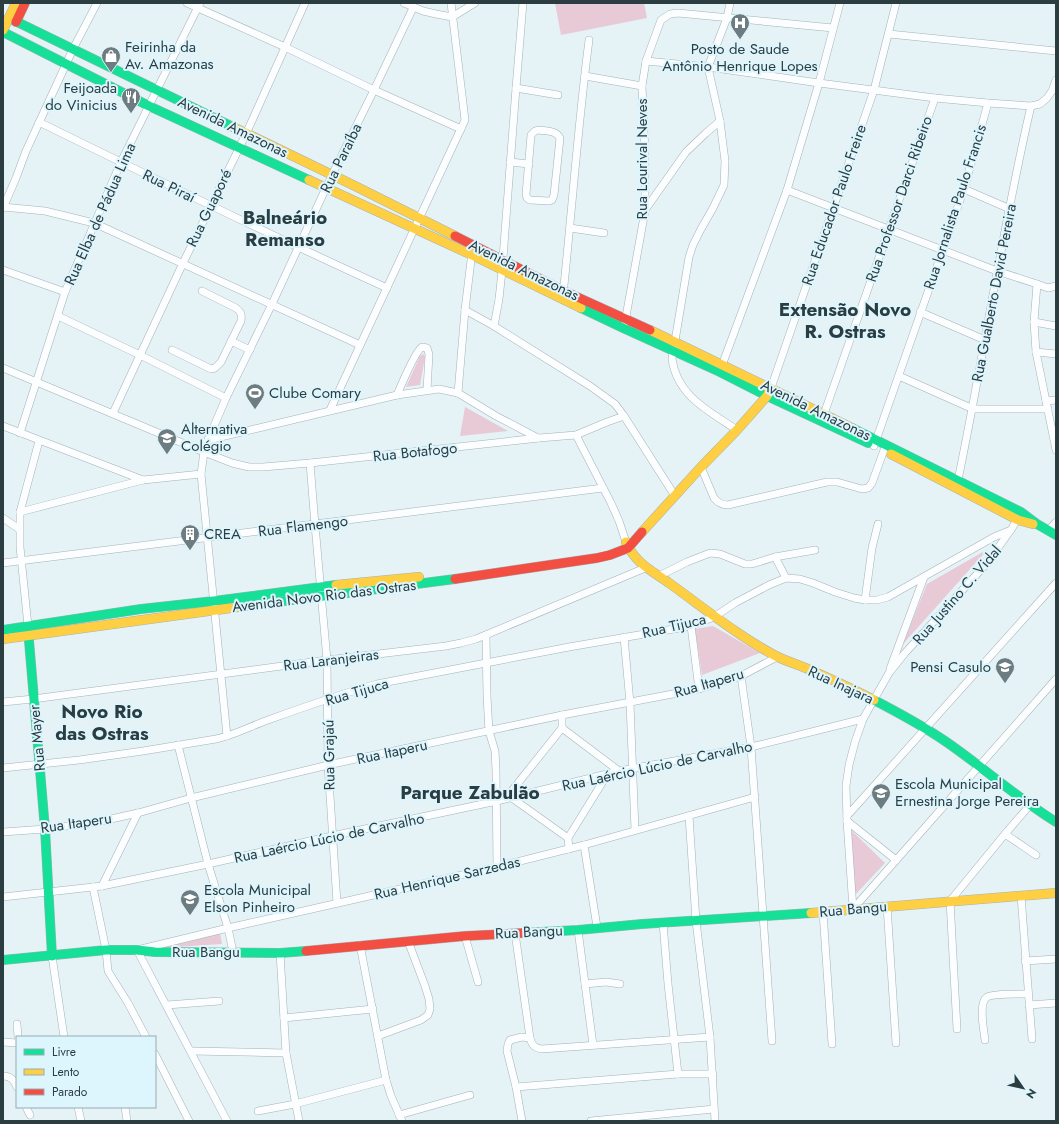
<svg xmlns="http://www.w3.org/2000/svg" width="1059" height="1124" viewBox="0 0 1059 1124" font-family="Jost,sans-serif">
<rect width="100%" height="100%" fill="#e5f2f6"/>
<g fill="#e8cad7">
<polygon points="555,3 644,3 647,18 561,35"/>
<polygon points="424,354 425,357 420,385 406,387 420,356"/>
<polygon points="465,407 508,431 460,436"/>
<polygon points="988,549 903,644 927,584"/>
<polygon points="713,626 760,653 702,675 695,629"/>
<polygon points="851,830 885,863 855,895"/>
<polygon points="220,933 222,944 161,948"/>
</g>
<g fill="none" stroke-linecap="round" stroke-linejoin="round">
<g stroke="#a5b2b6" stroke-width="8">
<g id="street">
<polyline points="187,3 285,47 374,90 461,129"/>
<polyline points="404,3 423,11 436,14 452,17 475,3"/>
<path d="M730,3L727,18L708,67L720,121L725,161L724,185L713,208L701,229L693,245L689,257L672,359C677,396 709,411 737,430"/>
<polyline points="889,34 1056,51"/>
<polyline points="646,61 708,67 819,83 935,98 988,103 1031,106 1040,104 1047,98 1052,91 1056,80"/>
<polyline points="585,76 642,86"/>
<polyline points="516,88 558,95"/>
<path d="M39,122C155,179 270,235 387,288"/>
<path d="M538,130C546,131 556,130 560,138L554,195L552,200L549,201L530,200L527,198L526,194L531,135L535,131Z"/>
<polyline points="510,162 529,164"/>
<polyline points="964,189 1010,209"/>
<polyline points="787,190 997,271 1037,284"/>
<polyline points="3,207 45,211 94,223 360,345"/>
<polyline points="3,208 16,178 26,151 73,49 97,3"/>
<polyline points="645,210 686,152 706,133 720,121"/>
<polyline points="570,228 604,233"/>
<polyline points="3,270 65,292"/>
<polyline points="1056,286 1048,288 1037,284 1034,322 1036,352 1056,450"/>
<path d="M563,295C572,210 578,124 589,40"/>
<polyline points="465,310 494,326 590,386 615,404 624,416 675,496"/>
<polyline points="920,312 985,340"/>
<polyline points="58,316 140,355 226,398"/>
<polyline points="625,322 645,211 645,154 642,86 646,61 661,20 670,14 678,13 833,28"/>
<polyline points="1034,322 1056,326"/>
<polyline points="494,326 499,299 502,271 516,88 523,3"/>
<polyline points="231,341 250,350"/>
<path d="M172,350L211,369L215,368L221,362L241,321C242,314 241,312 236,308L202,291"/>
<polyline points="1036,352 1056,354"/>
<polyline points="3,368 204,452 232,463 249,467 263,467 310,463 539,438 576,435 607,422 624,416"/>
<polyline points="721,368 787,190 819,83 840,3"/>
<polyline points="899,376 973,409 1048,409"/>
<polyline points="771,388 874,90 896,3"/>
<polyline points="458,393 465,310 472,252"/>
<path d="M397,395C402,384 414,353 422,347L427,348L429,354L427,390"/>
<polyline points="1046,401 1056,400"/>
<polyline points="330,410 465,120 451,3"/>
<polyline points="113,413 183,263 246,134 305,3"/>
<polyline points="824,414 935,98"/>
<polyline points="3,426 143,480"/>
<polyline points="20,433 65,292 121,162 200,3"/>
<polyline points="576,435 611,503 619,521 626,542"/>
<polyline points="208,440 397,395 439,389 458,393 496,416 538,438"/>
<polyline points="874,446 964,189 988,103"/>
<polyline points="310,463 315,525 327,660 328,765 337,903"/>
<path d="M701,467L714,498C718,503 722,505 728,505L827,482H837L862,489L868,488L872,483L884,450"/>
<path d="M958,480C984,355 1002,230 1031,106"/>
<polyline points="20,512 143,480 201,474"/>
<polyline points="3,518 19,529"/>
<polyline points="1049,530 1056,522"/>
<polyline points="775,557 786,578"/>
<polyline points="3,563 603,488"/>
<polyline points="659,576 687,562 710,553 720,554 745,564 752,564 775,557 815,550"/>
<polyline points="865,600 872,548 878,524"/>
<polyline points="28,626 20,547 20,512 39,441"/>
<polyline points="691,626 699,689"/>
<polyline points="486,635 487,696 489,731 495,751 496,770 497,867"/>
<polyline points="624,637 630,703 635,830"/>
<polyline points="890,669 924,577"/>
<polyline points="741,676 751,747 772,1041"/>
<polyline points="3,702 33,699 327,660 446,646 461,643 476,639 645,568"/>
<polyline points="562,728 619,771"/>
<polyline points="227,736 201,474 204,452 208,440 226,398 272,304 332,175 374,90 413,8"/>
<polyline points="178,745 208,864 228,928 233,952"/>
<path d="M3,768L79,760L143,751L216,739C235,735 251,726 268,720C304,707 340,694 377,684L569,647L691,626L714,617L735,603L769,585L786,578L800,579L813,583L835,592L854,598L865,600H877L888,597L994,537L1011,530L1019,516"/>
<polyline points="506,798 562,728 562,715"/>
<polyline points="512,798 568,838"/>
<polyline points="689,816 696,921 710,1037 715,1121"/>
<polyline points="847,816 1056,583"/>
<polyline points="847,821 896,860"/>
<polyline points="3,832 45,829 97,822 138,813 191,798 328,765 562,715 699,689 741,676 777,657"/>
<polyline points="1005,834 1036,855"/>
<polyline points="584,845 597,927"/>
<polyline points="569,849 568,838 607,775"/>
<polyline points="102,886 138,813"/>
<polyline points="93,887 106,950 108,971 128,1003 146,1037"/>
<polyline points="1021,896 1032,1039"/>
<polyline points="3,897 102,886 208,864 332,836 497,801 619,771 751,747 863,719"/>
<polyline points="887,906 896,1043"/>
<polyline points="853,909 847,821 846,786 849,765 855,742 863,719 889,673 905,653 988,562 1010,531"/>
<polyline points="853,909 1056,679"/>
<polyline points="823,912 832,1044"/>
<polyline points="663,923 668,984 678,1074"/>
<polyline points="578,930 593,1045"/>
<polyline points="515,933 530,1038 522,1037 510,1040 508,1044 507,1051 516,1087 522,1121"/>
<polyline points="465,936 478,982"/>
<polyline points="360,945 386,1080 391,1096 402,1121"/>
<polyline points="280,953 286,1053 299,1121"/>
<polyline points="52,956 64,1037"/>
<polyline points="1025,961 1056,959"/>
<polyline points="585,984 606,982 620,984"/>
<polyline points="167,1005 219,1001"/>
<polyline points="1029,1005 1056,1003"/>
<polyline points="284,1018 373,1009"/>
<polyline points="17,1024 18,1037"/>
<polyline points="957,1029 950,901 1005,834 1030,805"/>
<polyline points="378,1036 421,1020 428,1015 430,1009 429,999 425,986 408,941"/>
<path d="M530,1038C532,1045 534,1048 542,1049L710,1037"/>
<path d="M985,1040C984,1031 978,1003 987,997C994,993 1019,994 1028,994"/>
<polyline points="3,1042 17,1043"/>
<polyline points="191,1051 286,1053"/>
<polyline points="155,1054 189,1121"/>
<path d="M3,1076C11,1076 14,1080 17,1087"/>
<polyline points="516,1087 678,1074 713,1074"/>
<polyline points="26,1107 30,1115"/>
<polyline points="78,1107 81,1121"/>
<polyline points="125,1107 127,1121"/>
<polyline points="258,1111 295,1104 386,1080"/>
<polyline points="399,1115 470,1095"/>
<polyline points="227,1121 137,950 228,928 497,867 584,845 755,797"/>
<polyline points="591,1121 714,1109"/>
</g>
</g>
<g stroke="#a5b2b6" stroke-width="10">
<g id="fast">
<polyline points="9,18 233,127"/>
<polyline points="3,32 149,106 309,180"/>
<polyline points="581,308 623,328 720,372 767,396 868,443"/>
<polyline points="852,428 1021,512 1037,524 1056,535"/>
<polyline points="238,607 455,579"/>
<polyline points="28,629 45,829 52,956"/>
<polyline points="3,630 141,609 214,601 336,585"/>
<path d="M874,700C899,713 923,726 945,741C983,767 1017,798 1056,822"/>
<polyline points="523,933 578,930 642,924 811,913"/>
<polyline points="3,960 106,950 137,950 155,952 280,953 306,951"/>
</g>
</g>
<g stroke="#a5b2b6" stroke-width="10">
<g id="slow">
<polyline points="3,30 16,3"/>
<polyline points="233,127 353,185 455,236"/>
<polyline points="309,180 472,255 581,308"/>
<polyline points="650,330 852,428"/>
<polyline points="891,454 1018,520 1033,524"/>
<polyline points="642,532 701,467 737,430 767,396 769,392"/>
<path d="M626,542C635,563 651,570 669,583C704,608 737,635 774,655C785,661 797,664 808,669C831,679 853,689 874,700"/>
<polyline points="336,585 419,577"/>
<polyline points="3,639 238,607"/>
<polyline points="811,913 1056,893"/>
</g>
</g>
<g stroke="#a5b2b6" stroke-width="10">
<g id="jam">
<polyline points="16,22 25,3"/>
<polyline points="455,236 564,291 650,330"/>
<polyline points="455,579 597,558 610,555 628,548 642,532"/>
<polyline points="306,951 465,936 523,933"/>
</g>
</g>
<use href="#street" stroke="#fbfdfe" stroke-width="7"/>
<use href="#fast" stroke="#16e098" stroke-width="9"/>
<use href="#slow" stroke="#ffcf43" stroke-width="9"/>
<use href="#jam" stroke="#f24e42" stroke-width="9"/>
</g>
<defs>
<g id="hospital-pin" transform="scale(1)"><path d="M0 17L-7.5 6A9.5 9.5 0 1 1 7.5 6Z" fill="#6d7c81" stroke="#ddf6fe"/><path d="M-5-5h3v3.5h4V-5h3V5h-3V1.5h-4V5h-3Z" fill="#fff"/></g>
<g id="shop-pin" transform="scale(1)"><path d="M0 17L-7.5 6A9.5 9.5 0 1 1 7.5 6Z" fill="#6d7c81" stroke="#ddf6fe"/><path d="M-5-2.5h2.3a2.7 3.5 0 0 1 5.4 0H5L5.5 6h-11ZM-1.5-2.5h3a1.5 2.3 0 0 0-3 0Z" fill="#fff"/></g>
<g id="restaurant-pin" transform="scale(1)"><path d="M0 17L-7.5 6A9.5 9.5 0 1 1 7.5 6Z" fill="#6d7c81" stroke="#ddf6fe"/><path d="M-5-6h1v4h1v-4h1v4h1v-4h1v5L-1.5 .5V6h-2V.5L-5-1ZM5-6V6H3V1.5H1.5Q1.5-4 5-6Z" fill="#fff"/></g>
<g id="stadium-pin" transform="scale(1)"><path d="M0 17L-7.5 6A9.5 9.5 0 1 1 7.5 6Z" fill="#6d7c81" stroke="#ddf6fe"/><path d="M0-5a6.5 5 0 1 0 0 10a6.5 5 0 1 0 0-10ZM-3.5-1.8h7v3.6h-7Z" fill="#fff"/></g>
<g id="school-pin" transform="scale(1)"><path d="M0 17L-7.5 6A9.5 9.5 0 1 1 7.5 6Z" fill="#6d7c81" stroke="#ddf6fe"/><path d="M0-5L7-2L0 1L-7-2ZM-4 1L0 2.5L4 1V4Q0 6-4 4Z" fill="#fff"/></g>
<g id="building-pin" transform="scale(1)"><path d="M0 17L-7.5 6A9.5 9.5 0 1 1 7.5 6Z" fill="#6d7c81" stroke="#ddf6fe"/><path d="M-4-6H4V6H1V3H-1V6H-4ZM-2.5-4.3h1.7v1.8h-1.7ZM.8-4.3h1.7v1.8H.8ZM-2.5-1h1.7V.8h-1.7ZM.8-1h1.7V.8H.8Z" fill="#fff"/></g>
</defs>
<g fill-rule="evenodd">
<use href="#hospital-pin" x="740" y="23"/>
<use href="#shop-pin" x="111" y="56"/>
<use href="#restaurant-pin" x="131" y="97"/>
<use href="#stadium-pin" x="255" y="393"/>
<use href="#school-pin" x="167" y="438"/>
<use href="#building-pin" x="190" y="534"/>
<use href="#school-pin" x="1005" y="667"/>
<use href="#school-pin" x="881" y="793"/>
<use href="#school-pin" x="190" y="899"/>
</g>
<g text-anchor="middle" dominant-baseline="central" stroke-width="4" stroke-linejoin="round" paint-order="stroke">
<g font-size="15" fill="#2c3d42" stroke="#ddf6fe" text-anchor="start">
<text x="125" y="47">Feirinha da<tspan x="125" dy="17">Av. Amazonas</tspan></text>
<text x="740" y="49" text-anchor="middle">Posto de Saude<tspan x="740" dy="17">Antônio Henrique Lopes</tspan></text>
<text x="117" y="88" text-anchor="end">Feijoada<tspan x="117" dy="17">do Vinicius</tspan></text>
<text x="269" y="393">Clube Comary</text>
<text x="181" y="429">Alternativa<tspan x="181" dy="17">Colégio</tspan></text>
<text x="204" y="534">CREA</text>
<text x="991" y="667" text-anchor="end">Pensi Casulo</text>
<text x="895" y="784">Escola Municipal<tspan x="895" dy="17">Ernestina Jorge Pereira</tspan></text>
<text x="204" y="890">Escola Municipal<tspan x="204" dy="17">Elson Pinheiro</tspan></text>
</g>
<g font-size="15" fill="#2c3d42" stroke="#ddf6fe">
<text transform="translate(233 127) rotate(26)">Avenida Amazonas</text>
<text transform="translate(341 158) rotate(-64)">Rua Paraíba</text>
<text transform="translate(642 159) rotate(-90)">Rua Lourival Neves</text>
<text transform="translate(169 186) rotate(26)">Rua Piraí</text>
<text transform="translate(899 199) rotate(-71)">Rua Professor Darci Ribeiro</text>
<text transform="translate(834 205) rotate(-71)">Rua Educador Paulo Freire</text>
<text transform="translate(955 207) rotate(-72)">Rua Jornalista Paulo Francis</text>
<text transform="translate(209 208) rotate(-64)">Rua Guaporé</text>
<text transform="translate(100 214) rotate(-66)">Rua Elba de Pádua Lima</text>
<text transform="translate(524 270) rotate(26)">Avenida Amazonas</text>
<text transform="translate(994 293) rotate(-79)">Rua Gualberto David Pereira</text>
<text transform="translate(816 410) rotate(26)">Avenida Amazonas</text>
<text transform="translate(415 452) rotate(-6)">Rua Botafogo</text>
<text transform="translate(303 526) rotate(-7)">Rua Flamengo</text>
<text transform="translate(957 595) rotate(-49)">Rua Justino C. Vidal</text>
<text transform="translate(324 596) rotate(-7)">Avenida Novo Rio das Ostras</text>
<text transform="translate(674 626) rotate(-13)">Rua Tijuca</text>
<text transform="translate(331 660) rotate(-7)">Rua Laranjeiras</text>
<text transform="translate(709 683) rotate(-16)">Rua Itaperu</text>
<text transform="translate(841 685) rotate(25)">Rua Inajara</text>
<text transform="translate(357 692) rotate(-16)">Rua Tijuca</text>
<text transform="translate(37 738) rotate(-95)">Rua Mayer</text>
<text transform="translate(392 752) rotate(-12)">Rua Itaperu</text>
<text transform="translate(329 755) rotate(-91)">Rua Grajaú</text>
<text transform="translate(657 766) rotate(-12)">Rua Laércio Lúcio de Carvalho</text>
<text transform="translate(76 823) rotate(-8)">Rua Itaperu</text>
<text transform="translate(329 838) rotate(-12)">Rua Laércio Lúcio de Carvalho</text>
<text transform="translate(447 878) rotate(-13)">Rua Henrique Sarzedas</text>
<text transform="translate(853 909) rotate(-5)">Rua Bangu</text>
<text transform="translate(529 932) rotate(-3)">Rua Bangu</text>
<text x="206" y="952">Rua Bangu</text>
</g>
<g font-size="19" font-weight="bold" fill="#2c3d42" stroke="#ddf6fe">
<text x="285" y="217">Balneário<tspan x="285" dy="22">Remanso</tspan></text>
<text x="845" y="309">Extensão Novo<tspan x="845" dy="22">R. Ostras</tspan></text>
<text x="102" y="711">Novo Rio<tspan x="102" dy="22">das Ostras</tspan></text>
<text x="470" y="792">Parque Zabulão</text>
</g>
</g>
<rect width="1059" height="1124" fill="none" stroke="#2c3d42" stroke-width="8"/>
<rect x="16" y="1036" width="140" height="72" fill="#ddf6fe" stroke="#96acb3"/>
<rect x="24" y="1049" width="20" height="6" fill="#16e098" stroke="#96acb3"/>
<text x="52" y="1056" font-size="12" fill="#2c3d42">Livre</text>
<rect x="24" y="1069" width="20" height="6" fill="#ffcf43" stroke="#96acb3"/>
<text x="52" y="1076" font-size="12" fill="#2c3d42">Lento</text>
<rect x="24" y="1089" width="20" height="6" fill="#f24e42" stroke="#96acb3"/>
<text x="52" y="1096" font-size="12" fill="#2c3d42">Parado</text>
<g transform="translate(1023 1088) rotate(124)" stroke="#ddf6fe" stroke-width="3" paint-order="stroke">
<path d="M0-3L7 15L0 10L-7 15Z" fill="#2c3d42"/>
<text y="-6" font-size="11" font-weight="bold" text-anchor="middle" fill="#2c3d42">N</text>
</g>
</svg>
